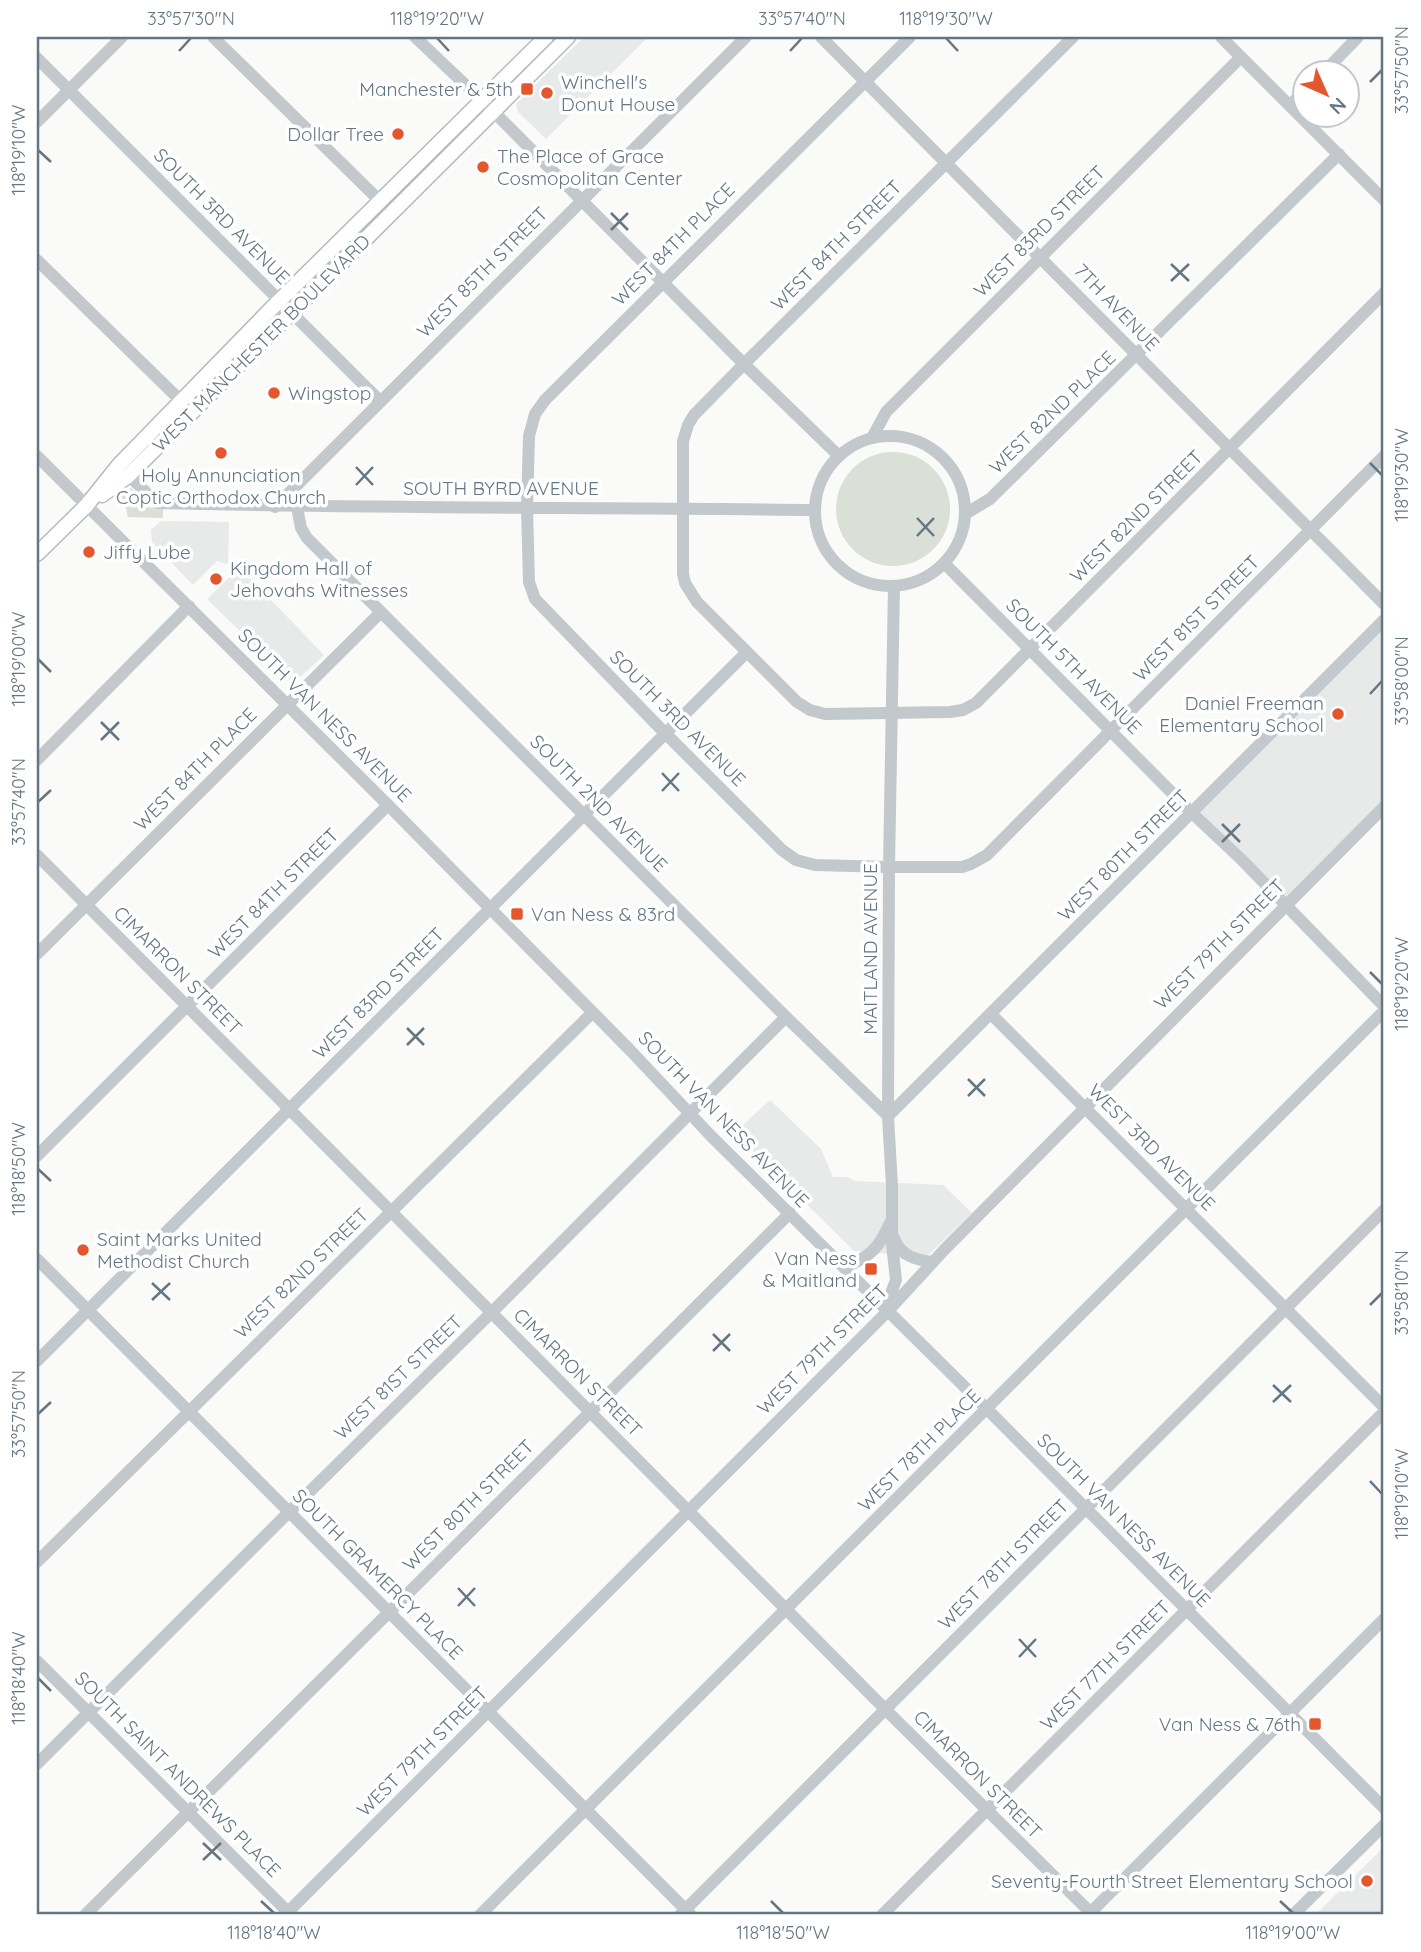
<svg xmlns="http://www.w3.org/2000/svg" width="1421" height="1952" viewBox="0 0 1421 1952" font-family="Quicksand,sans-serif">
<rect width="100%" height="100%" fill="#fafaf8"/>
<g fill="#e8e9e9">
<polygon points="584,37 648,37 546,139 518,112 516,104"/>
<polygon points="161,521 229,522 228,564 217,561 193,585 152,542 151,530"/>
<polygon points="236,571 239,571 246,574 324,655 296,681 291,681 207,599"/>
<polygon points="1384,620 1384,807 1286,905 1192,813"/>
<polygon points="770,1100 821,1149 833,1177 848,1177 855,1181 943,1185 972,1213 926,1257 854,1251 734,1133"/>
<polygon points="1384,1847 1384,1915 1315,1915"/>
</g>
<g fill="#dadfd7">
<circle cx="893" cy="509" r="57"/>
<polygon points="131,488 151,508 163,509 163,518 128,517 126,508 122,506 117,498"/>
</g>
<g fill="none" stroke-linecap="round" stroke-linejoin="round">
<g stroke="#b5babe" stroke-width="17">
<g id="major">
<polyline points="102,495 128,476 568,37"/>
<polyline points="37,554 86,506 118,466 272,308 546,37"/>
</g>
</g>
<g stroke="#c3c8cc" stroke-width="12">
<polyline points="213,37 381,202"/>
<polyline points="415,37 493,111 744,364 839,456"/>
<polyline points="821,37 1384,604"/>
<polyline points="910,37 545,400 535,414 529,436 527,508 529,582 535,599 658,726 782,850 796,860 815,865 889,867 962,867 971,864 987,855 1384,456"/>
<polyline points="1073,37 744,364 694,415 688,425 683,441 683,574 685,583 697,602 797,702 810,710 825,714 950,712 963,710 976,703 1384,293"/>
<polyline points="1221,37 1384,200"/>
<polyline points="37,58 380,401"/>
<polyline points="1322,74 1358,37"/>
<polyline points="1290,105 1306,90"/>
<polyline points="37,122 122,37"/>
<polyline points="37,260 181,401"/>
<circle cx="890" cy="511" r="75"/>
<polyline points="872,438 886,412 1241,57"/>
<polyline points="37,456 388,805 629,1049 711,1136 987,1409 1384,1808"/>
<path d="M122,469L157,503C376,509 595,507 815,510"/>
<polyline points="275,507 746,37"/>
<polyline points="297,507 301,528 307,538 786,1017 888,1116 1384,620"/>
<polyline points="965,514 990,499 1339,154"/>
<polyline points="944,563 1192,813 1242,860 1384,1006"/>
<polyline points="37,760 189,606"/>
<polyline points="37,855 885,1709 1093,1915"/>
<polyline points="37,954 381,612"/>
<polyline points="991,1014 1384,1407"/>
<polyline points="37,1156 388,805"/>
<path d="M894,1238C900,1256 916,1260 933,1262"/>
<polyline points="37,1259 691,1915"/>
<path d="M845,1268C871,1255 878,1250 890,1223"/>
<polyline points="888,1311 890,1296 896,1280 892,1244 892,1186 888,1116 889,867 894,586"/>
<polyline points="37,1361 747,652"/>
<polyline points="37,1562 592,1013"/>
<polyline points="37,1661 291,1915"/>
<polyline points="37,1764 289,1512 492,1312 786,1017"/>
<polyline points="85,1915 790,1213"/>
<polyline points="285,1915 888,1311 944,1250 1384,807"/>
<polyline points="480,1915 1384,1011"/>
<polyline points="680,1915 1384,1210"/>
<polyline points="882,1915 1384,1412"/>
<polyline points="1088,1915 1384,1619"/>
<polyline points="1293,1915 1384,1825"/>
</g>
<use href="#major" stroke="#fff" stroke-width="14"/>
</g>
<path fill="none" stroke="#657683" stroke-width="2.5" d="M437,38L449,51M946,38L958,51M179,51L191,38M790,51L802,38M1370,82L1382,70M38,150L51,162M611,213L628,230M611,230L628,213M1171,264L1189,281M1171,281L1189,264M1370,463L1382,475M356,467L373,485M356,485L373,467M917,518L934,536M917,536L934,518M38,659L51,672M1370,694L1382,681M101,722L119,740M101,740L119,722M662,773L679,791M662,791L679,773M38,802L51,790M1222,824L1240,842M1222,842L1240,824M1370,972L1382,984M407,1028L424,1045M407,1045L424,1028M968,1079L985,1096M968,1096L985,1079M38,1169L51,1181M152,1283L170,1300M152,1300L170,1283M1370,1305L1382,1293M713,1334L730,1351M713,1351L730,1334M1273,1385L1291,1402M1273,1402L1291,1385M38,1414L51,1402M1370,1481L1382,1494M458,1588L475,1606M458,1606L475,1588M1019,1639L1036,1657M1019,1657L1036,1639M38,1678L51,1691M203,1843L221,1860M203,1860L221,1843M261,1901L274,1913M771,1901L783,1913M1280,1901L1293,1913"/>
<g fill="#e4572e" stroke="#fff" stroke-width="2.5">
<rect x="520" y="82" width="14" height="14" rx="3.5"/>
<circle cx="547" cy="93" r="7"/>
<circle cx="398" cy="134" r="7"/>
<circle cx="483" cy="167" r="7"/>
<circle cx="274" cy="393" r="7"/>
<circle cx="221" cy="453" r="7"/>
<circle cx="89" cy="552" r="7"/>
<circle cx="216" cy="579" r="7"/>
<circle cx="1338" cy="714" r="7"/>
<rect x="510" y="907" width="14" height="14" rx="3.5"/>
<circle cx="83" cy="1250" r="7"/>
<rect x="864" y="1262" width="14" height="14" rx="3.5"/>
<rect x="1308" y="1717" width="14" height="14" rx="3.5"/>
<circle cx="1367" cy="1881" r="7"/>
</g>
<g text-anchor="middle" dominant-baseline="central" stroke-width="7" stroke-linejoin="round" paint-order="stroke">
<g font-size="19" fill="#657683" stroke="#fff" text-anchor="start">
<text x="561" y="82">Winchell's<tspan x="561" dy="22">Donut House</tspan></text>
<text x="513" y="89" text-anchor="end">Manchester &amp; 5th</text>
<text x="384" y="134" text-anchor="end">Dollar Tree</text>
<text x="497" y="156">The Place of Grace<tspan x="497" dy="22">Cosmopolitan Center</tspan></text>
<text x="288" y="393">Wingstop</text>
<text x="221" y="475" text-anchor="middle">Holy Annunciation<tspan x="221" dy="22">Coptic Orthodox Church</tspan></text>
<text x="103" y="552">Jiffy Lube</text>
<text x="230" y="568">Kingdom Hall of<tspan x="230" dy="22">Jehovahs Witnesses</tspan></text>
<text x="1324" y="703" text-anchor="end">Daniel Freeman<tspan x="1324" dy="22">Elementary School</tspan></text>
<text x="531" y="914">Van Ness &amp; 83rd</text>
<text x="97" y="1239">Saint Marks United<tspan x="97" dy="22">Methodist Church</tspan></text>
<text x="857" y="1258" text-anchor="end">Van Ness<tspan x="857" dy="22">&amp; Maitland</tspan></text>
<text x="1301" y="1724" text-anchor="end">Van Ness &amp; 76th</text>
<text x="1353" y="1881" text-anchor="end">Seventy-Fourth Street Elementary School</text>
</g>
<g font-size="19" fill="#657683" stroke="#fff">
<text transform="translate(222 216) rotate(45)">SOUTH 3RD AVENUE</text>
<text transform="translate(1039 231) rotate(-45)">WEST 83RD STREET</text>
<text transform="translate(673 244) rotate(-45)">WEST 84TH PLACE</text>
<text transform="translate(836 245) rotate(-45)">WEST 84TH STREET</text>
<text transform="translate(482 272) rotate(-45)">WEST 85TH STREET</text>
<text transform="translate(1117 307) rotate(46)">7TH AVENUE</text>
<text transform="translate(261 343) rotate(-45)">WEST MANCHESTER BOULEVARD</text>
<text transform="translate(1052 412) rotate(-44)">WEST 82ND PLACE</text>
<text x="501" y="488">SOUTH BYRD AVENUE</text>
<text transform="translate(1136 516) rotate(-45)">WEST 82ND STREET</text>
<text transform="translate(1196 618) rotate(-45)">WEST 81ST STREET</text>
<text transform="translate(1074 666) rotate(45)">SOUTH 5TH AVENUE</text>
<text transform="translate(325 715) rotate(45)">SOUTH VAN NESS AVENUE</text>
<text transform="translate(678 718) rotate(45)">SOUTH 3RD AVENUE</text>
<text transform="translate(195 769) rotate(-45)">WEST 84TH PLACE</text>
<text transform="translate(599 803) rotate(45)">SOUTH 2ND AVENUE</text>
<text transform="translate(1123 855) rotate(-45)">WEST 80TH STREET</text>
<text transform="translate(273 893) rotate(-45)">WEST 84TH STREET</text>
<text transform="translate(1219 944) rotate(-45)">WEST 79TH STREET</text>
<text transform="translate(870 949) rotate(-90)">MAITLAND AVENUE</text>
<text transform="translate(178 970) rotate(45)">CIMARRON STREET</text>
<text transform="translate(378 993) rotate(-45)">WEST 83RD STREET</text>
<text transform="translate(724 1119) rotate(46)">SOUTH VAN NESS AVENUE</text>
<text transform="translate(1152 1147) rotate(45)">WEST 3RD AVENUE</text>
<text transform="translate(301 1273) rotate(-44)">WEST 82ND STREET</text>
<text transform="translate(822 1349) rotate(-45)">WEST 79TH STREET</text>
<text transform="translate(578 1372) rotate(45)">CIMARRON STREET</text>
<text transform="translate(398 1377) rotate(-44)">WEST 81ST STREET</text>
<text transform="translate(919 1450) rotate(-45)">WEST 78TH PLACE</text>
<text transform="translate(468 1505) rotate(-45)">WEST 80TH STREET</text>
<text transform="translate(1124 1520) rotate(45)">SOUTH VAN NESS AVENUE</text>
<text transform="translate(1003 1564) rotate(-45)">WEST 78TH STREET</text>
<text transform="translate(378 1574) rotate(45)">SOUTH GRAMERCY PLACE</text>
<text transform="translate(1105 1665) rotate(-45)">WEST 77TH STREET</text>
<text transform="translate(422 1751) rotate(-45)">WEST 79TH STREET</text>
<text transform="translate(178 1774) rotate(45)">SOUTH SAINT ANDREWS PLACE</text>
<text transform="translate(978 1774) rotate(45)">CIMARRON STREET</text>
</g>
</g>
<rect width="1421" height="1952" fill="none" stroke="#ffffff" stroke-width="77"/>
<g transform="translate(1326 94) rotate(135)"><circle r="33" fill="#ffffff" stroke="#c1c8cd" stroke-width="2"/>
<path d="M0-5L12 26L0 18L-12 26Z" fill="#e4572e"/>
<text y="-10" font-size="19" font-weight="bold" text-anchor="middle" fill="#657683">N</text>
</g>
<rect x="38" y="38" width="1344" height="1875" fill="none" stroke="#657683" stroke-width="2.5"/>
<g font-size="18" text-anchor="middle" fill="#657683">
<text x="191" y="25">33°57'30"N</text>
<text x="437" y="25">118°19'20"W</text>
<text x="802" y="25">33°57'40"N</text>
<text x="946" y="25">118°19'30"W</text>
<text transform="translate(1402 70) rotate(-90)" y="6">33°57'50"N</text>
<text transform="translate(19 150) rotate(-90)" y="6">118°19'10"W</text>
<text transform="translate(1402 475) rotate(-90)" y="6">118°19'30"W</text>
<text transform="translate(19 659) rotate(-90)" y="6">118°19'00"W</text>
<text transform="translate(1402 681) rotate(-90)" y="6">33°58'00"N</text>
<text transform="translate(19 802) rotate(-90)" y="6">33°57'40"N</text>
<text transform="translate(1402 984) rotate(-90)" y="6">118°19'20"W</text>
<text transform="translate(19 1169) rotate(-90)" y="6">118°18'50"W</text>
<text transform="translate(1402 1293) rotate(-90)" y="6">33°58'10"N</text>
<text transform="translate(19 1414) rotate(-90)" y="6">33°57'50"N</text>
<text transform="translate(1402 1494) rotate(-90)" y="6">118°19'10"W</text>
<text transform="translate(19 1678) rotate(-90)" y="6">118°18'40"W</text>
<text x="274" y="1939">118°18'40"W</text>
<text x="783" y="1939">118°18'50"W</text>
<text x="1293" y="1939">118°19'00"W</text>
</g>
</svg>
